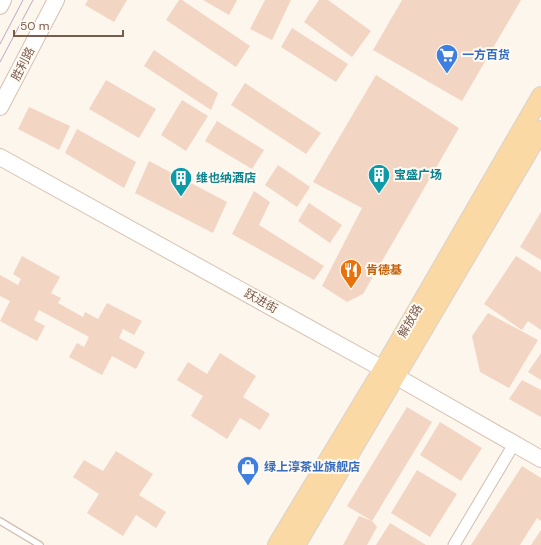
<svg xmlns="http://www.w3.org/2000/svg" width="541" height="545" viewBox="0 0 541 545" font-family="'DM Sans','Noto Sans SC',sans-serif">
<rect width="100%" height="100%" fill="#fdf6ec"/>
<g fill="#f3d5c3">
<polygon points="88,0 127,0 114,22 85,5"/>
<polygon points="179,0 182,0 250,46 236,67 166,20"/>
<polygon points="203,0 237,0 229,15"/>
<polygon points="265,0 291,0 272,40 250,29"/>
<polygon points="319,0 328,0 371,31 352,57 304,22"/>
<polygon points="402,0 521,0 462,101 373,50"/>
<polygon points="292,28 348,64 336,82 281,47"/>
<polygon points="154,50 218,93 211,110 144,66"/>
<polygon points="376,75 459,128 363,294 347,302 322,286 362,208 313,182"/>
<polygon points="106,80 156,109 139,138 89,109"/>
<polygon points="245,83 321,133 306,154 231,105"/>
<polygon points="182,100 208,116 186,151 161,135"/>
<polygon points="29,107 70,126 59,150 18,129"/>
<polygon points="217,121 264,150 252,169 205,141"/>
<polygon points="77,129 136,162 124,188 65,153"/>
<polygon points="149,161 227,202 213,233 135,193"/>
<polygon points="278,165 310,187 297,207 265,185"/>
<polygon points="254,191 270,202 259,225 324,266 314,280 232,234"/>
<polygon points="309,203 342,225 330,243 298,221"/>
<polygon points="541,212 541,260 520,247"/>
<polygon points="22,256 60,277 51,293 61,298 58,303 83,317 85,312 98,319 107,303 142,321 134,335 123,329 119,338 145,352 136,369 112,356 102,375 69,357 77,343 84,347 89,337 39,310 34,320 45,326 37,341 0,321 10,301 0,296 0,275 18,285 21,279 13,274"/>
<polygon points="516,256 541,272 541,330 528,321 522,330 484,304"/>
<polygon points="488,313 538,340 509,388 480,372 472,336"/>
<polygon points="220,353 256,376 243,397 270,414 260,430 240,418 227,439 191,416 203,396 177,380 188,362 207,374"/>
<polygon points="541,353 541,380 528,372"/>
<polygon points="522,380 541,390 541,417 509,399"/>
<polygon points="407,407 432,422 372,521 347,506"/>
<polygon points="440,422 482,448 461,481 420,455"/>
<polygon points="116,451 153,474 139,495 166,512 156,528 136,515 123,536 87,513 99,494 73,477 84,460 103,471"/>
<polygon points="522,466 541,478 541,521 537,518 520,545 471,545"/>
<polygon points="417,470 457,494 430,537 391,513"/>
<polygon points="359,516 372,521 377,527 367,545 343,545"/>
<polygon points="390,523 426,545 376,545"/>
<polygon points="541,530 541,545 531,545"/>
</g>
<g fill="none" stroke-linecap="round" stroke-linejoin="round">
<g stroke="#d1beb0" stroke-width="8">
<polyline id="lane" points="0,521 40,545"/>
</g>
<g stroke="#d1beb0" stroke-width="13">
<polyline id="street" points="454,545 514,444"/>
</g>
<g stroke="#d6c0b0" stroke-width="18">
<g id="secondary">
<polyline points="0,6 3,0"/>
<polyline points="0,107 56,0"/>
<polyline points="0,157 383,369 541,459"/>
</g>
</g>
<g stroke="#dad1cd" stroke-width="20">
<g id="primary">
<polyline points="277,545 383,369 541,96"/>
<polyline points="296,545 541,130"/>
</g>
</g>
<use href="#lane" stroke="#fff" stroke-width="5.5"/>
<use href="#street" stroke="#fff" stroke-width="11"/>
<use href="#secondary" stroke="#fff" stroke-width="16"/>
<use href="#primary" stroke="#fbd9a5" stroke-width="18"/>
<g stroke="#b9a8c9" stroke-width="1">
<polyline points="0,44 23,0"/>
<polyline points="0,62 33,0"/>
</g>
</g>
<defs>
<g id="supermarket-pin" transform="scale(1.15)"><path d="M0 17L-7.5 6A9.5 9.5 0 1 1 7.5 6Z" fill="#3f7fe0" stroke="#fffaf3"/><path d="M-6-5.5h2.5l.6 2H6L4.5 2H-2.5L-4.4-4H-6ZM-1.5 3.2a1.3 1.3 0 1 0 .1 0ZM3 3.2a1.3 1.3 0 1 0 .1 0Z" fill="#fff"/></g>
<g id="building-pin" transform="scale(1.15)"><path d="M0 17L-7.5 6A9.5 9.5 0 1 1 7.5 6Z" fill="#0f9aa8" stroke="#fffaf3"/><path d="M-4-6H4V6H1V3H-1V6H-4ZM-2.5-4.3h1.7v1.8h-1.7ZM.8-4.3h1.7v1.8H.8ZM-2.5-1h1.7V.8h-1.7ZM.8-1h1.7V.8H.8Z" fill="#fff"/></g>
<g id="restaurant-pin" transform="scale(1.15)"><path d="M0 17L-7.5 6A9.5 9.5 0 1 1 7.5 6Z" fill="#e8710a" stroke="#fffaf3"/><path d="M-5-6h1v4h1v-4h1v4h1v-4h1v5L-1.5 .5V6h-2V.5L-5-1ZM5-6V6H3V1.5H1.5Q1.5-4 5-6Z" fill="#fff"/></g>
<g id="shop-pin" transform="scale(1.15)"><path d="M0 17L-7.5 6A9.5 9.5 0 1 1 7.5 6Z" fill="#3f7fe0" stroke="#fffaf3"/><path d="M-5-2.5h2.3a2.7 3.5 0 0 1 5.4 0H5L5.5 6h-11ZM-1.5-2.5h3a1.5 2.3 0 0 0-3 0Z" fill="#fff"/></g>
</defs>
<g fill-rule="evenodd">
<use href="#supermarket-pin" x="447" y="55"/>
<use href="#building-pin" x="379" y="175"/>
<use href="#building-pin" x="181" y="178"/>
<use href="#restaurant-pin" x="351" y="270"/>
<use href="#shop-pin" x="248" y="467"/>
</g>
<g text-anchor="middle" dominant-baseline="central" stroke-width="4" stroke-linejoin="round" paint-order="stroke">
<g font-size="12" font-weight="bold" fill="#366cbe" stroke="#fffaf3" text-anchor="start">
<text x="462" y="55">一方百货</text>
<text x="264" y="467">绿上淳茶业旗舰店</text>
</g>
<g font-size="12" fill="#7a5c4d" stroke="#fffaf3">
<text transform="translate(23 64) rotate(-63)">胜利路</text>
<text transform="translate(261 301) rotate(29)">跃进街</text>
<text transform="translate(410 321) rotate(-60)">解放路</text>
</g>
<g font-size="12" font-weight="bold" fill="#0d838f" stroke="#fffaf3" text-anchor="start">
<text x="394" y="175">宝盛广场</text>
<text x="196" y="178">维也纳酒店</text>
</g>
<g font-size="12" font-weight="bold" fill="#c56008" stroke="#fffaf3" text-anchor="start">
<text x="366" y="270">肯德基</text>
</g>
</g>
<path d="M14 30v6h109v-6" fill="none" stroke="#7a5c4d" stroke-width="2"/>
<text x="20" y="30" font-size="12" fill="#7a5c4d" stroke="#fffaf3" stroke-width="3" paint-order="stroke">50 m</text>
</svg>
